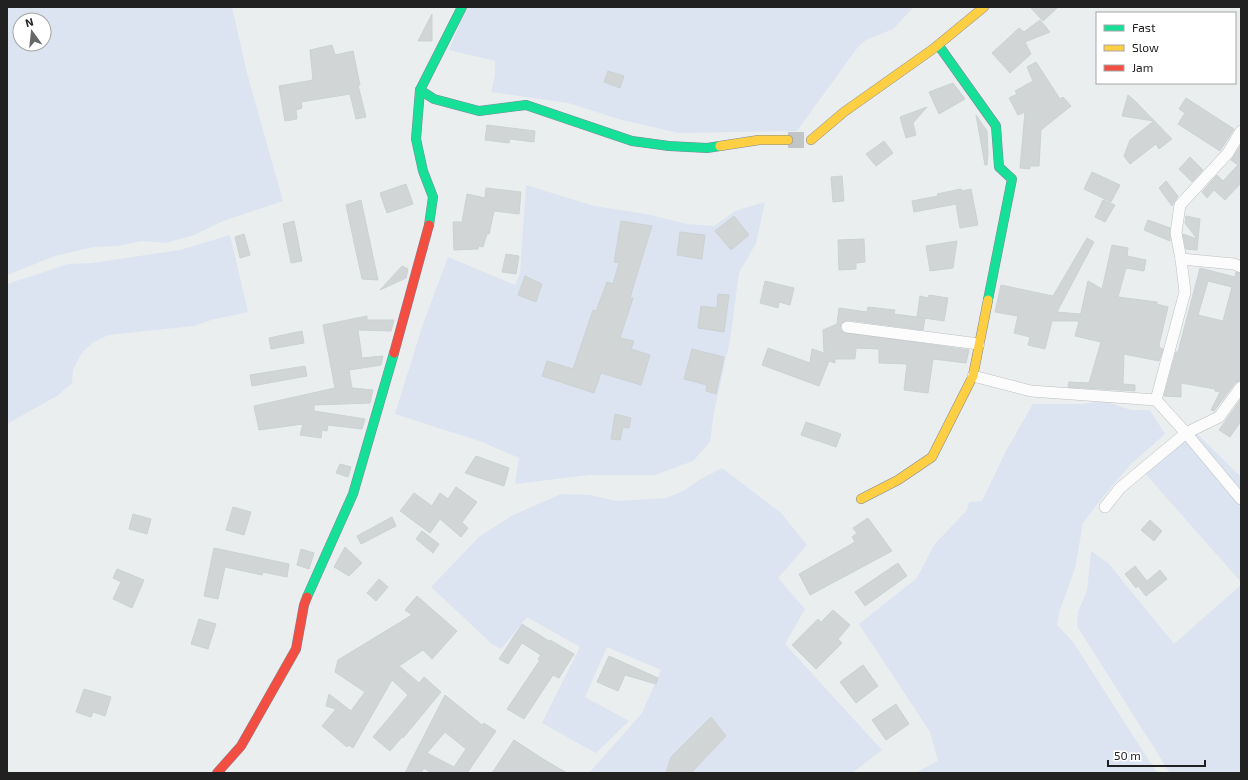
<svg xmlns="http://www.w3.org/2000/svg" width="1248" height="780" viewBox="0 0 1248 780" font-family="'Exo 2',sans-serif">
<rect width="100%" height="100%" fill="#eaeeef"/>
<g fill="#dce4f1" fill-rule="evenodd">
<path d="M7,7H232L247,73L283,201L223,221L194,235L166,243L141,241L118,246L93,247L55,256L7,275ZM20,20H44V44H20Z"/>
<polygon points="467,7 914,7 893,29 866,40 858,47 797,131 679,133 622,120 568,103 491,92 495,75 495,61 449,50"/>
<polygon points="526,185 594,206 646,214 686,224 714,226 735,211 765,202 756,243 739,273 730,340 714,412 710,442 693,461 655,475 589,475 515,484 519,458 482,442 395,414 423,324 448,257 515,285 520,273"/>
<polygon points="230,235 248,312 211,320 194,326 108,335 92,343 81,354 73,370 72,383 57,396 7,424 7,284 68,264 92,263 180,250"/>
<polygon points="1105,401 1131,410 1150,410 1165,434 1130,465 1106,493 1083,523 1075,568 1059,613 1057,625 1073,642 1157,773 915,773 938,761 930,732 859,624 917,578 934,545 967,510 969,502 982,501 1006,451 1033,404 1082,404"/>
<polygon points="1194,431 1241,477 1241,582 1143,471"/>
<polygon points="722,468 781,513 807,545 778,578 805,609 785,644 882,750 852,773 589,773 642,713 661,670 607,647 585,697 629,721 596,753 542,723 580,647 527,617 501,649 492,644 431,587 479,537 511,516 561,494 590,495 616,501 667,498 685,490 699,480"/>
<polygon points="1091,551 1108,563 1174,644 1241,585 1241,773 1170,773 1077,626 1078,612 1087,591"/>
</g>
<g fill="#d1d5d6" stroke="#cbd2d3" fill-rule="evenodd">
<polygon points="1030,7 1058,7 1043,21"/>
<polygon points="432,14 432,41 418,41"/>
<polygon points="1040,20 1050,32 1025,42 1031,54 1010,73 992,53 1019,28 1024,32"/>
<polygon points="332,45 335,55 353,51 360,85 358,85 366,117 356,119 350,94 301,102 302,108 296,110 297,119 285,121 279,86 313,80 310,50"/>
<polygon points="1036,62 1060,99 1063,97 1071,106 1041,130 1039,166 1030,166 1030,169 1020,168 1025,112 1018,115 1009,98 1017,94 1015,91 1033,81 1027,67"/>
<polygon points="608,71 624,76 620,88 604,82"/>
<polygon points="953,83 965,99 939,114 929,92"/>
<polygon points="1128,95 1135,101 1172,139 1159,149 1156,144 1130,164 1124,156 1130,140 1154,121 1122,116"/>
<polygon points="1186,98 1234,129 1220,151 1178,124 1185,113 1179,109"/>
<polygon points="927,107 913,123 916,135 906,138 900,117"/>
<polygon points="976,115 987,131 988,153 987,165 985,165"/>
<polygon points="487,125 535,131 534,142 510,139 509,143 485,140"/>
<polygon points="884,141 893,153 876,166 866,154"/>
<polygon points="1241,145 1241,183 1225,200 1214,190 1207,198 1202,192 1217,175 1223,181 1238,165 1231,160"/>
<polygon points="1190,157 1203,170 1192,182 1179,169"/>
<polygon points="1092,172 1120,185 1111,202 1084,189"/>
<polygon points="842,176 844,201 833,202 831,177"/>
<polygon points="1166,181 1178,196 1172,206 1159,188"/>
<polygon points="406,184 413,204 387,213 380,193"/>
<polygon points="486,188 521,192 519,214 494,211 489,234 487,234 483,247 479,246 478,249 454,250 453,222 462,222 467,194 485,198"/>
<polygon points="961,189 962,191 971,189 978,225 960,228 956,204 914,212 912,201 938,196 937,194"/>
<polygon points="361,200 378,280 362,279 346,205"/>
<polygon points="1103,200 1115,205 1105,222 1095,217"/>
<polygon points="734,216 749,235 731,250 715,231"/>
<polygon points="1186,216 1200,219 1197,250 1186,249 1183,234 1197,239 1185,223"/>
<polygon points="1148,220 1170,228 1170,241 1144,230"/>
<polygon points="294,221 302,261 291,263 283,224"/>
<polygon points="621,221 652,226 632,291 630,298 633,298 620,338 634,341 631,349 650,355 641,385 601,373 594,393 542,376 547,361 573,369 593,310 596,311 607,282 613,284 619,263 614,262"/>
<polygon points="680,232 705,235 702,259 677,255"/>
<polygon points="244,234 250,255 240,258 235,237"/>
<polygon points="1087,238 1094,242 1057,312 1080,314 1080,317 1088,281 1102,289 1112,245 1128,248 1127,256 1146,260 1144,271 1126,268 1118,297 1157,302 1157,304 1168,307 1159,345 1160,348 1163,349 1159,361 1124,354 1123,384 1135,385 1135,391 1068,387 1069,382 1089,383 1101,342 1075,336 1079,321 1052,321 1045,349 1028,345 1030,337 1014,333 1018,316 995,312 1001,285 1053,296"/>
<polygon points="864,239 865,262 856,263 856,269 839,270 838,240"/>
<polygon points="957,241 953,268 930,271 926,246"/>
<polygon points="506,254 519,256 516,274 502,272"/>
<polygon points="402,266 408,269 406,278 380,290"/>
<path d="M1200,268L1235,277L1236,272L1241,274V380L1235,383L1214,411L1211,410L1220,392L1215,391V389L1181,383V397L1164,396L1176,352H1178ZM1208,281L1232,287L1223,321L1198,315Z"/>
<polygon points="525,276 542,284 536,302 518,295"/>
<polygon points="765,281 794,288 790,305 779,302 778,308 760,303"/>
<polygon points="718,294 729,295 724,332 698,328 701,306 717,308"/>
<polygon points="929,295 948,298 944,321 917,317 920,296 928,298"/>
<polygon points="868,307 895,310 894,314 925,318 923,330 848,320 841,323 840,329 842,332 969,350 966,363 933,359 928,393 904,390 907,364 879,363 879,349 856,348 855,359 835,359 835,363 829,361 819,386 762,365 768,348 810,363 812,349 824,353 823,330 837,324 839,308 867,312"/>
<polygon points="367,316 367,320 394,320 391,331 358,330 362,358 383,356 381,365 349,370 352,388 373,390 370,403 314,405 314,411 365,419 362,429 328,425 327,431 322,430 321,438 300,435 303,424 259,430 254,406 335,388 323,325"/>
<polygon points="302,331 304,343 271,349 269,338"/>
<polygon points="692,349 724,357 716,394 706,391 707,385 684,379"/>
<polygon points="305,366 307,376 252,386 250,375"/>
<polygon points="1241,399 1241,421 1230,437 1219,430"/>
<polygon points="615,414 631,418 629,428 623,427 620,440 611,439"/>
<polygon points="806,422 841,434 836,447 801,435"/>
<polygon points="476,456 509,468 504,486 465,473"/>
<polygon points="340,464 351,467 348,477 336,473"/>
<polygon points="456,487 477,502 462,522 468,528 461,537 440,519 430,533 400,511 414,493 432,506 440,493 448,499"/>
<polygon points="233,507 251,512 244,535 226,530"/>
<polygon points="133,514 151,519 147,534 129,529"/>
<polygon points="392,517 396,526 361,544 357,536"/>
<polygon points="868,518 892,551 810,595 799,574 855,542 852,537 857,533 853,528"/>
<polygon points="1150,520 1162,531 1154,541 1141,530"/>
<polygon points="422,531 439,544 433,553 416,539"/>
<polygon points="345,547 362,563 349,576 334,567"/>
<polygon points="214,548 289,564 287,577 263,572 262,575 225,567 218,599 204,596"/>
<polygon points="301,549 314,553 309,569 297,565"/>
<polygon points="898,563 907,576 865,606 855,592"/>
<polygon points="1135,566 1147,581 1160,570 1167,579 1146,596 1138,586 1136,588 1125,574"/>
<polygon points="117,569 144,580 132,608 113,599 121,582 113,578"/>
<polygon points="379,579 388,587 376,601 367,593"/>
<polygon points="417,596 457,631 432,659 423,650 399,666 419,683 424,677 441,692 403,738 402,737 390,751 373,737 408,695 392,680 353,748 349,745 347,747 322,726 336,709 326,706 329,694 351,711 365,692 335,672 338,660 412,615 405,610"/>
<polygon points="833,610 850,625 838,639 842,643 816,669 792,645 818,619 821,622"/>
<polygon points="199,619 216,624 208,649 191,644"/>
<polygon points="522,624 549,641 550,640 574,654 559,678 553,675 524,719 507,709 540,660 538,659 541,655 522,643 508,664 499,659"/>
<polygon points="609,656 658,678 656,684 625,675 618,691 597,682"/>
<polygon points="863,665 878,686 856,703 840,682"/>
<polygon points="84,689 111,697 105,716 93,712 91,717 76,712"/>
<path d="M445,695L482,725L484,723L496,731L467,773H431L424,768L421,773H405ZM445,732L466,749L454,767L427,753Z"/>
<polygon points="896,704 909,724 886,740 872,720"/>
<polygon points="711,717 726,736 691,773 666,773 671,757"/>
<polygon points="514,740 543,759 567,773 492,773"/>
</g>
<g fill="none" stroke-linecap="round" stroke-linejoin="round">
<polyline stroke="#c2c5c6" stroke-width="16" stroke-dasharray="16 8" stroke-linecap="butt" points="788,140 811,140"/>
<g stroke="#bdbfbf" stroke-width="12">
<g id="street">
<polyline points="1241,131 1228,153 1180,205 1176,233 1181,259 1185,292 1156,400 1186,433 1241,499"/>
<polyline points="1181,259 1234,264 1241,267"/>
<polyline points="847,327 979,344"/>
<polyline points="973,376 1031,391 1156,400"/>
<polyline points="1105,507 1120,488 1186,433 1219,417 1241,387"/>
</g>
</g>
<g stroke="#80889b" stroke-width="10">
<g id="fast">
<polyline points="939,46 996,126 999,167 1012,179 988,300"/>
<polyline points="420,90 434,99 479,111 526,105 632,141 669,146 707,148 720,146"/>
<polyline points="429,225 433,197 423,171 416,139 420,90 462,7"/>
<polyline points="307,597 353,494 394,353"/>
</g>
</g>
<g stroke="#80889b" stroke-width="10">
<g id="slow">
<polyline points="811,140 844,112 933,49 984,7"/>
<polyline points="720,146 759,140 788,140"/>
<polyline points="861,499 898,480 932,457 973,376 988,300"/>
</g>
</g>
<g stroke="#80889b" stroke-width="10">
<g id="jam">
<polyline points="394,353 429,225"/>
<polyline points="217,773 241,746 296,649 304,605 307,597"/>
</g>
</g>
<use href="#street" stroke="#fcfcfd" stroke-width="11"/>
<use href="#fast" stroke="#16e098" stroke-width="9"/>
<use href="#slow" stroke="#ffcf43" stroke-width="9"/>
<use href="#jam" stroke="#f24e42" stroke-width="9"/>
</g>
<rect width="1248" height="780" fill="none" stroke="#212121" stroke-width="16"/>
<rect x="1096" y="12" width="140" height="72" fill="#ffffff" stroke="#a6a6a6"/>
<rect x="1104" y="25" width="20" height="6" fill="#16e098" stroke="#a6a6a6"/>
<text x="1132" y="32" font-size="12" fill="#212121">Fast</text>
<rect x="1104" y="45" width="20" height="6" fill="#ffcf43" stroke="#a6a6a6"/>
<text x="1132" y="52" font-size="12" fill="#212121">Slow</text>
<rect x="1104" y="65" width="20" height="6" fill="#f24e42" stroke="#a6a6a6"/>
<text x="1132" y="72" font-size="12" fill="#212121">Jam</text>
<g transform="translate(32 32) rotate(345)"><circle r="19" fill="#ffffff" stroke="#a6a6a6"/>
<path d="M0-3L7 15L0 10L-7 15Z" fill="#676969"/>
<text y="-6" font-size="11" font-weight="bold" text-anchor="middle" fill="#212121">N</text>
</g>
<path d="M1108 760v6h97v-6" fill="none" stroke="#212121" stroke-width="2"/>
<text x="1114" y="760" font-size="12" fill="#212121" stroke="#ffffff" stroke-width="3" paint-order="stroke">50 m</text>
</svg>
